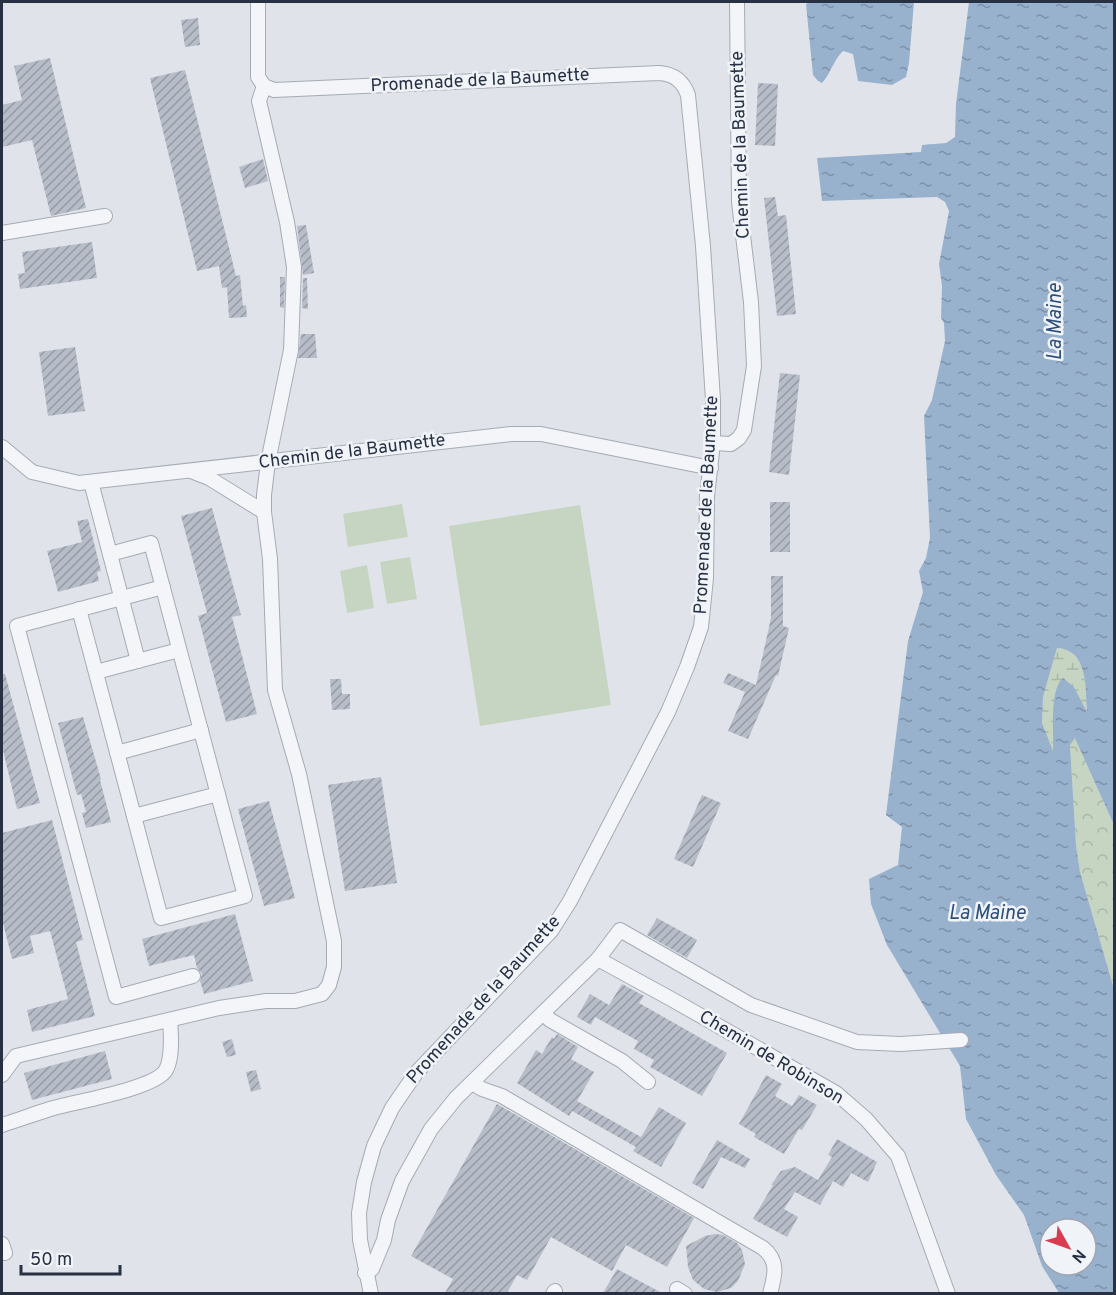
<svg xmlns="http://www.w3.org/2000/svg" width="1116" height="1295" viewBox="0 0 1116 1295" font-family="Overpass,sans-serif">
<defs>
<pattern id="forest-crowns" width="20" height="18" patternUnits="userSpaceOnUse" patternTransform="scale(1.5)"><rect width="20" height="18" fill="#c5d5c1"/><path d="M2 6a3 3 0 1 1 6 0M12 15a3 3 0 1 1 6 0" fill="none" stroke="#a9b7a7"/></pattern>
<pattern id="wetland-marsh" width="20" height="14" patternUnits="userSpaceOnUse" patternTransform="scale(1.5)"><rect width="20" height="14" fill="#c5d5c1"/><path d="M1 5h8M5 5V1M11 12h8M15 12V8" fill="none" stroke="#a9b7a7"/></pattern>
<pattern id="water-ripples" width="26" height="14" patternUnits="userSpaceOnUse" patternTransform="scale(1.5)"><rect width="26" height="14" fill="#98b1cd"/><path d="M2 4q2-2 4 0t4 0M15 11q2-2 4 0t4 0" fill="none" stroke="#7c91a8"/></pattern>
<pattern id="building-hatch" width="6" height="6" patternUnits="userSpaceOnUse" patternTransform="scale(1.5)"><rect width="6" height="6" fill="#b7bdc8"/><path d="M-1 1l2-2M0 6l6-6M5 7l2-2" fill="none" stroke="#959aa4"/></pattern>
</defs>
<rect width="100%" height="100%" fill="#e0e4ea"/>
<polygon fill="url(#forest-crowns)" points="1075,737 1114,825 1114,989 1080,872 1076,845 1070,745"/>
<path fill="url(#wetland-marsh)" d="M1057,648C1090,651 1085,690 1087,714L1074,687L1055,701L1053,753L1042,723L1043,697Z"/>
<g fill="#c5d5c1">
<polygon points="402,504 408,537 348,547 343,514"/>
<polygon points="580,505 611,705 480,726 449,526"/>
<polygon points="410,557 417,599 387,604 380,562"/>
<polygon points="367,565 374,608 347,613 340,571"/>
</g>
<g fill="url(#water-ripples)" fill-rule="evenodd">
<path d="M810,2H914L909,63L906,77L892,85L858,81L853,54L843,51C833,61 831,73 822,83L818,81L813,75L806,4Z"/>
<path d="M969,2H1114V825L1075,738L1070,745L1076,845L1080,872L1114,989V1293H1059L1042,1266L1024,1215L996,1175L966,1119L960,1066L887,945L871,904L869,879L898,865L902,827L886,815L908,641L923,592L919,571L926,558L930,538L924,416L932,400L945,341L944,323L941,318L942,286L939,264L949,211L945,202L937,197L822,201L817,158L921,152L922,145L946,143L955,137L956,104ZM1057,648C1089,650 1085,689 1087,712L1074,687L1063,678C1049,690 1054,733 1053,751L1042,723L1043,697ZM1050,1229H1086V1265H1050Z"/>
</g>
<g fill="url(#building-hatch)">
<polygon points="198,18 200,45 185,47 181,20"/>
<polygon points="50,58 86,208 51,216 32,140 2,147 2,105 22,100 14,66"/>
<polygon points="185,70 236,276 240,275 243,306 246,305 247,317 229,318 227,287 222,288 219,266 197,271 150,78"/>
<polygon points="758,83 778,84 775,146 755,145"/>
<polygon points="263,159 268,181 245,188 239,167"/>
<polygon points="775,197 778,216 786,215 796,314 777,316 764,198"/>
<polygon points="306,225 314,273 303,275 297,226"/>
<polygon points="92,242 97,278 20,289 18,274 25,273 22,252"/>
<polygon points="280,277 285,277 284,308 280,307"/>
<polygon points="303,278 307,278 308,309 302,308"/>
<polygon points="301,334 315,334 317,358 298,358"/>
<polygon points="75,347 85,411 48,416 39,352"/>
<polygon points="780,373 800,375 789,475 769,472"/>
<rect x="770" y="502" width="20" height="50"/>
<polygon points="212,508 241,615 232,617 257,714 226,722 198,616 207,613 181,516"/>
<polygon points="88,519 101,571 97,572 99,581 58,592 47,551 82,542 77,521"/>
<polygon points="771,576 783,576 783,626 789,628 778,676 776,675 748,739 728,731 745,692 723,683 728,673 756,685 771,618"/>
<polygon points="2,674 5,674 40,803 17,809 2,746"/>
<polygon points="330,679 341,679 342,694 350,694 350,709 332,710"/>
<polygon points="83,717 101,779 100,780 111,822 86,828 82,813 86,812 81,794 77,795 58,723"/>
<polygon points="381,777 397,883 345,891 328,785"/>
<polygon points="702,795 721,803 693,867 674,859"/>
<polygon points="269,801 295,898 264,906 238,809"/>
<polygon points="52,820 83,940 76,942 95,1016 32,1032 27,1010 68,999 50,931 30,936 34,953 12,959 2,919 2,833"/>
<polygon points="235,914 253,981 204,994 200,981 202,974 197,968 194,955 149,966 142,939"/>
<polygon points="657,918 697,940 687,958 647,935"/>
<polygon points="622,984 644,996 639,1003 727,1053 702,1096 650,1067 654,1060 634,1049 638,1041 595,1017 591,1025 577,1017 590,994 609,1005"/>
<polygon points="557,1034 578,1047 571,1059 594,1072 577,1101 641,1137 659,1107 686,1123 661,1167 633,1151 636,1147 572,1111 569,1116 517,1083 536,1050 542,1054 552,1037 554,1039"/>
<polygon points="232,1039 236,1055 227,1057 222,1042"/>
<polygon points="105,1051 112,1079 32,1100 24,1073"/>
<polygon points="256,1070 261,1089 251,1092 246,1072"/>
<polygon points="766,1075 782,1084 775,1096 792,1106 799,1095 817,1105 802,1130 799,1129 784,1154 754,1137 756,1134 739,1124"/>
<polygon points="497,1104 694,1218 667,1267 626,1245 612,1271 551,1237 527,1280 517,1275 507,1293 445,1293 453,1279 411,1256"/>
<polygon points="837,1139 877,1162 868,1182 851,1173 843,1187 833,1181 820,1205 795,1192 784,1209 798,1217 787,1237 753,1219 773,1185 771,1185 781,1171 795,1167 818,1180 832,1157 828,1155"/>
<polygon points="717,1140 750,1159 745,1168 721,1157 703,1189 692,1183"/>
<polygon points="715,1234 723,1235 737,1243 742,1250 745,1264 738,1281 731,1288 717,1292 704,1289 693,1280 688,1267 686,1246 705,1236"/>
<polygon points="617,1269 662,1293 603,1293"/>
</g>
<g fill="none" stroke-linecap="round" stroke-linejoin="round">
<g stroke="#a5abb5" stroke-width="16">
<g id="minor">
<path d="M258,2V77L264,86L274,90L659,73C674,74 683,81 688,95L703,246L713,400V443L707,496L706,578L701,627L687,667L668,712L570,901L551,931L416,1073L392,1108L374,1146L364,1182L359,1213L360,1240L371,1294"/>
<polyline points="2,233 105,216"/>
<polyline points="713,443 731,444 739,438 744,430 754,366 751,302 739,202 737,2"/>
<polyline points="2,447 32,472 79,483 511,434 541,434 711,468"/>
<polyline points="191,471 209,478 264,512"/>
<polyline points="91,482 138,661"/>
<polyline points="163,587 17,626 116,997 193,976"/>
<polyline points="79,609 161,918 245,896 151,543 110,554"/>
<polyline points="96,672 179,650"/>
<polyline points="117,753 201,730"/>
<polyline points="134,816 218,794"/>
<polyline points="598,959 673,1000 836,1093 866,1119 898,1156 948,1294"/>
<polyline points="543,1013 550,1020 622,1061 648,1082"/>
<polyline points="2,1075 16,1056 219,1008 266,1001 295,1001 322,994 329,985 334,967 334,941 299,774 275,690 270,559 264,512 264,495 268,462 291,350 294,267 287,222 259,101 264,86"/>
<path d="M472,1083L482,1089L502,1096L763,1248C779,1261 775,1275 770,1294"/>
<path d="M2,1125C18,1120 34,1114 50,1109C73,1102 155,1089 166,1070C173,1057 171,1034 170,1020"/>
<polyline points="2,1244 5,1253"/>
<polyline points="365,1273 372,1269 384,1240 388,1220 402,1181 431,1129 456,1098 598,959 620,930 751,1005 857,1042 901,1044 961,1040"/>
<polyline points="677,1289 685,1294"/>
<polyline points="553,1294 555,1291"/>
</g>
</g>
<use href="#minor" stroke="#f3f5f8" stroke-width="14"/>
</g>
<g text-anchor="middle" dominant-baseline="central" stroke-width="5" stroke-linejoin="round" paint-order="stroke">
<g font-size="18" fill="#273143" stroke="#f0f3f8">
<text transform="translate(480 81) rotate(-3)">Promenade de la Baumette</text>
<text transform="translate(741 145) rotate(-92)">Chemin de la Baumette</text>
<text transform="translate(352 452) rotate(-7)">Chemin de la Baumette</text>
<text transform="translate(707 505) rotate(-87)">Promenade de la Baumette</text>
<text transform="translate(484 1000) rotate(-48)">Promenade de la Baumette</text>
<text transform="translate(771 1058) rotate(31)">Chemin de Robinson</text>
</g>
<g font-size="20" font-style="italic" fill="#2e4f7b" stroke="#f0f3f8">
<text transform="translate(1056 322) rotate(-90)">La Maine</text>
<text x="987" y="914">La Maine</text>
</g>
</g>
<rect width="1116" height="1295" fill="none" stroke="#273143" stroke-width="6"/>
<g transform="translate(1068 1247) rotate(130)"><circle r="28" fill="#f0f3f8" stroke="#a0a5b0" stroke-width="1.5"/>
<path d="M0-4.5L10 22L0 15L-10 22Z" fill="#d93b51"/>
<text y="-9" font-size="16" font-weight="bold" text-anchor="middle" fill="#273143">N</text>
</g>
<path d="M21 1265v9h99v-9" fill="none" stroke="#273143" stroke-width="3"/>
<text x="30" y="1265" font-size="18" fill="#273143" stroke="#f0f3f8" stroke-width="4.5" paint-order="stroke">50 m</text>
</svg>
